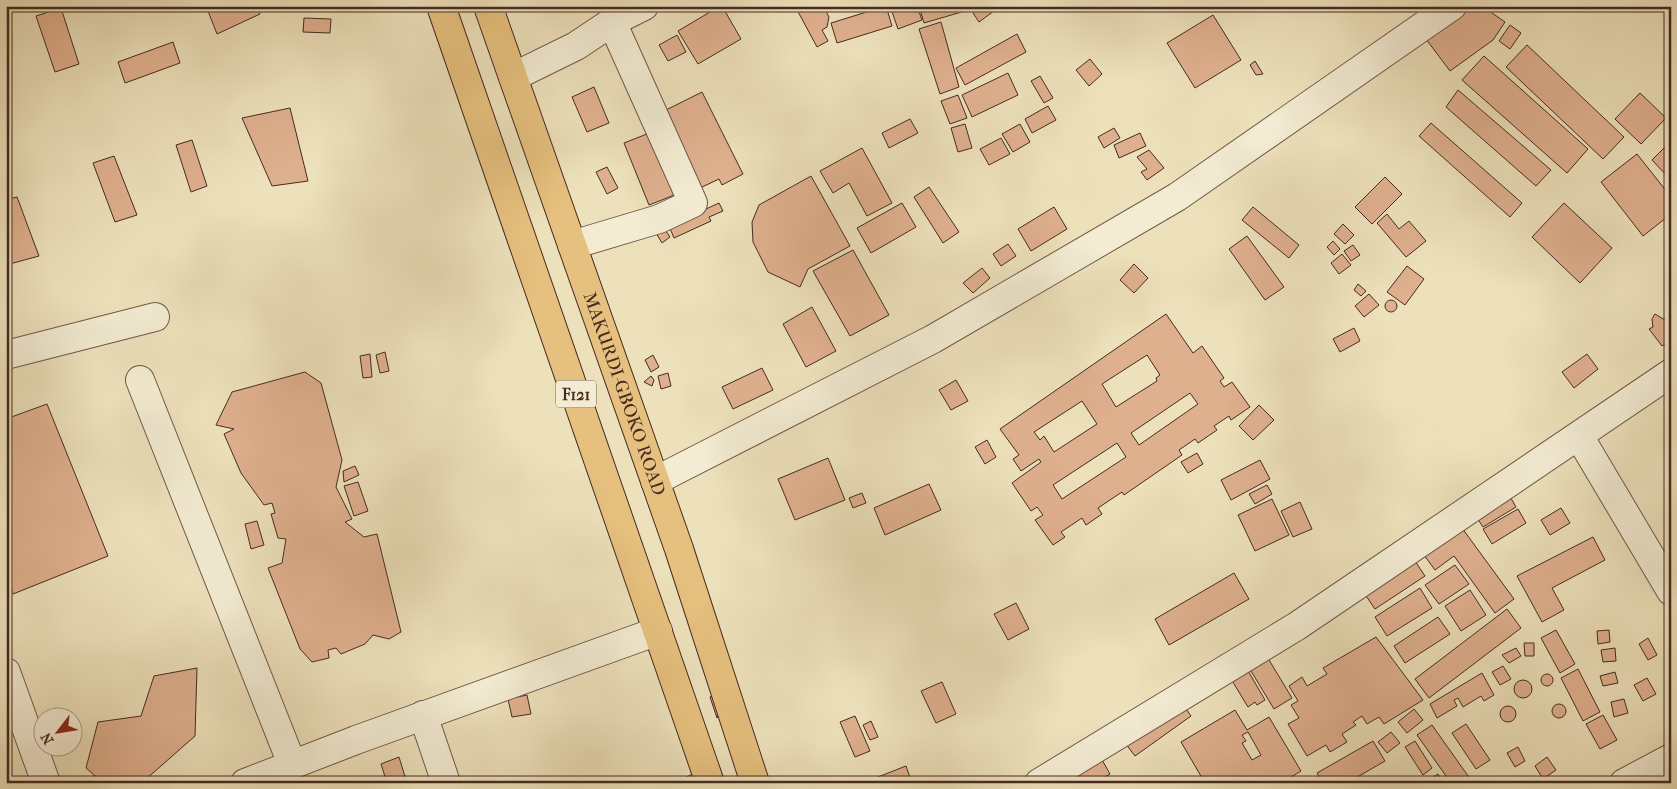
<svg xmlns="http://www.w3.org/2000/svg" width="1677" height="789" viewBox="0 0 1677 789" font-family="'IM FELL French Canon',serif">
<rect width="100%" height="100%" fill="#ede1bb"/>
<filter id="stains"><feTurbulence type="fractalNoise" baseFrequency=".004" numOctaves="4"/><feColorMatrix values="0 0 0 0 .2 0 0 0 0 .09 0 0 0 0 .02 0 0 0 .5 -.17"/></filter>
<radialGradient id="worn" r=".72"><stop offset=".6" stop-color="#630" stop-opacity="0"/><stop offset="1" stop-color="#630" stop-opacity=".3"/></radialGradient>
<g fill="#dfb08e" stroke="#452b21" fill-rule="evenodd">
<polygon points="206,6 256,6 260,14 217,34"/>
<polygon points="303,6 323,6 323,8 304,8"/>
<polygon points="720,6 722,6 741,39 698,64 678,31"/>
<polygon points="795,6 823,6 829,17 827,27 822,30 828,41 817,47"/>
<polygon points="886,6 892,26 837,43 831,23"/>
<polygon points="890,6 917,6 922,20 898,29"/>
<polygon points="919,6 963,6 965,11 924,23"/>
<polygon points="976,6 990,6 994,11 979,22 971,10"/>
<polygon points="1473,6 1482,6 1505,22 1493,40 1450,71 1426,39"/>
<polygon points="61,8 79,64 55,72 36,16"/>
<polygon points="1213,15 1241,60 1195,88 1167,43"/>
<polygon points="304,18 331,19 330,33 303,32"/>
<polygon points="941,22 959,87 940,94 919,29"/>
<polygon points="1510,25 1521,33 1510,49 1499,41"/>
<polygon points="1017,34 1026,52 965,85 956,68"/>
<polygon points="677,35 686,52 668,61 659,45"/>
<polygon points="173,42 180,63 125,83 118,62"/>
<polygon points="1527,45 1624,137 1603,159 1506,67"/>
<polygon points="1484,56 1588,149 1567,173 1462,80"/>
<polygon points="1090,59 1102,74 1089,86 1076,70"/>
<polygon points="1255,61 1263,74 1256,75 1250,65"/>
<polygon points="1008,73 1018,95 972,117 962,95"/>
<polygon points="1040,76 1053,98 1044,103 1031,81"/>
<polygon points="594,87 609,123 587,132 572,97"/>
<polygon points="1458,90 1551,170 1536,186 1446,107"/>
<polygon points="702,92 743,174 722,185 719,179 698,189 660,113"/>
<polygon points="1640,93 1666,118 1641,144 1615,119"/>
<polygon points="958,95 967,118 950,124 941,101"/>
<polygon points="1048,106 1056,120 1032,133 1025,119"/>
<polygon points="290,108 308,181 272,186 242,118"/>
<polygon points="910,119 918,133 889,148 882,133"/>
<polygon points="1431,123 1522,203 1510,217 1419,136"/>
<polygon points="965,124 972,148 958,152 951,128"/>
<polygon points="1020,124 1030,142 1013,152 1002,134"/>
<polygon points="1114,128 1120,138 1104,148 1098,137"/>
<polygon points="657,130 682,192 649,205 624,143"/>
<polygon points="1140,133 1146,146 1119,158 1114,145"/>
<polygon points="1001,138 1010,154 989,165 980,149"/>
<polygon points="192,140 207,186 191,192 176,145"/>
<polygon points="1669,143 1671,145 1671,180 1652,160"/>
<polygon points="862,148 892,203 867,216 849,183 833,193 820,171"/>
<polygon points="1149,150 1164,168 1147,180 1141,172 1147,169 1137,157"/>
<polygon points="1637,154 1671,197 1671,214 1643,236 1601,182"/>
<polygon points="114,156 137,215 115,222 93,163"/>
<polygon points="607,167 618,188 607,194 596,172"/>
<polygon points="811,176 850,246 808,269 800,287 768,272 753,242 752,222 759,205"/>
<polygon points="1385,177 1402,194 1372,224 1355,207"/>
<polygon points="929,187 959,232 943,243 914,197"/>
<polygon points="17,197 39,256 6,265 6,200"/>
<polygon points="719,203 723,211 709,217 711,221 674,238 669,226"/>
<polygon points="902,203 916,227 871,253 857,228"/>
<polygon points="1564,203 1612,248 1580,283 1532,237"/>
<polygon points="1054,207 1067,229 1031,251 1018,229"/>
<polygon points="1253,207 1299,245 1289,258 1242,220"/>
<polygon points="1387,214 1399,229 1409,221 1426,241 1406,257 1377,223"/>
<polygon points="1343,224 1354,235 1345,244 1334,234"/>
<polygon points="664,228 670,237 662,243 656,233"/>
<polygon points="1247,236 1284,287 1265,300 1229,249"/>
<polygon points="1333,241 1340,249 1334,255 1327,247"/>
<polygon points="1008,244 1016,256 1001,266 993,254"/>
<polygon points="1353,245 1360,255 1351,261 1344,251"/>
<polygon points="853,250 889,315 850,336 813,271"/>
<polygon points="1342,254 1351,265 1339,274 1331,263"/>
<polygon points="1134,264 1148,278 1134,293 1120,280"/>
<polygon points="1407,266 1424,279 1405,305 1387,292"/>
<polygon points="982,268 990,278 973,293 963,283"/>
<polygon points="1358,284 1366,291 1361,296 1354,290"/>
<polygon points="1369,294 1379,305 1364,317 1355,306"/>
<circle cx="1391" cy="306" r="6"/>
<polygon points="812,307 836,351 806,367 783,324"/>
<path d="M1166,314L1193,353L1202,346L1224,378L1220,381L1224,387L1232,382L1250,407L1231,420L1229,416L1214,426L1217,430L1198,443L1195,439L1179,450L1182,455L1124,495L1122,492L1098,508L1102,514L1086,525L1082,518L1061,532L1065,537L1053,545L1035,520L1043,515L1037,507L1031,511L1012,483L1041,462L1039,459L1021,471L1013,459L1019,455L1000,429ZM1147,355L1160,375L1156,378L1157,381L1116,407L1102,384ZM1190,393L1198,404L1139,445L1131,433ZM1082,401L1097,424L1054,452L1044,436L1040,440L1034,432ZM1117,443L1126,457L1062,499L1053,485Z"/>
<polygon points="1655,314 1665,320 1671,316 1671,340 1662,346 1649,329 1653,327 1652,319"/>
<polygon points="1354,328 1360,341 1340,352 1333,339"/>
<polygon points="385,352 389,371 380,373 376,355"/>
<polygon points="370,354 372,377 363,378 360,356"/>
<polygon points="1587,354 1598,369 1574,388 1562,372"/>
<polygon points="653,355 659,367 651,372 645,360"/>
<polygon points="762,368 773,390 733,409 722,387"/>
<polygon points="305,372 321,383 342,460 336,487 352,519 345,522 364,537 377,534 401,632 389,639 373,635 365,644 341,654 336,648 328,650 329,658 312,662 300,649 268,568 282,563 286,539 278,538 271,514 275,513 272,503 264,505 241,473 224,434 234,429 216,425 232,392"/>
<polygon points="668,373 671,386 661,389 658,376"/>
<polygon points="651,376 654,380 652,386 644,382"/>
<polygon points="956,380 968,401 951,410 939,390"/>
<polygon points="47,404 108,556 13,594 6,566 6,419"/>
<polygon points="1259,405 1274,420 1253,440 1239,426"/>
<polygon points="987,440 996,457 985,464 975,447"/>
<polygon points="1197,453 1203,464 1188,473 1181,462"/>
<polygon points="828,458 845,500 795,520 778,479"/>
<polygon points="1260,460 1270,479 1231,500 1221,480"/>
<polygon points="355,466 359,475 344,482 343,471"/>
<polygon points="358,482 368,511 354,516 344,486"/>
<polygon points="929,484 941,510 885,535 874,508"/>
<polygon points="1267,485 1272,494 1255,504 1249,494"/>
<polygon points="862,493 866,503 853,508 849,498"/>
<polygon points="1508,493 1516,507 1483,527 1474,513"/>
<polygon points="1272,499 1289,535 1255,551 1238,515"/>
<polygon points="1300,502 1312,529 1293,537 1281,511"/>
<polygon points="1561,508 1570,523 1550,535 1541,520"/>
<polygon points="1518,509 1526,523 1492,544 1483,529"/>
<polygon points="257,521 264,545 251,549 245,524"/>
<polygon points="1462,528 1514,599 1495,613 1454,556 1435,570 1424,555"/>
<polygon points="1593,537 1605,560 1552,588 1564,610 1542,622 1517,576"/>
<polygon points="1415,561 1425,576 1375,609 1364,593"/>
<polygon points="1455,565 1469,584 1439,604 1425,585"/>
<polygon points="1234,573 1249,599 1169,645 1155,619"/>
<polygon points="1420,588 1432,608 1387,636 1375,617"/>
<polygon points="1470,590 1486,615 1461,631 1445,606"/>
<polygon points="1016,603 1029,629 1008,640 994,614"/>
<polygon points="1507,609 1521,628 1429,698 1415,679"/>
<polygon points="1438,617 1450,634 1405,663 1394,646"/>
<polygon points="1556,630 1575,664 1560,673 1541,638"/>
<polygon points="1609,630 1610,642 1598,644 1597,631"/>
<polygon points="1376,637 1423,700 1384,724 1379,717 1367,724 1362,716 1353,722 1356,725 1342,734 1347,742 1330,752 1326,745 1307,756 1288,724 1299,718 1291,705 1298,701 1289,686 1302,677 1307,686 1327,674 1323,668"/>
<polygon points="1648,638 1657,655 1648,660 1639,644"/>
<polygon points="1524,643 1534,643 1534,656 1525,656"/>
<polygon points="1516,648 1521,656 1509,663 1502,655"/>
<polygon points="1615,648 1616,661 1603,662 1601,650"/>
<polygon points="1266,655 1292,698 1274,709 1248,666"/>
<polygon points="1503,666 1511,679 1500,685 1492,672"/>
<polygon points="197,668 195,736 145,780 103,783 86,768 98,722 141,716 154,676"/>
<polygon points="1247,669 1265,700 1257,705 1255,702 1248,707 1231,679"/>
<polygon points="1578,669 1600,712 1583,721 1561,678"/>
<polygon points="1615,672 1618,683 1603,686 1600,676"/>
<polygon points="1482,673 1494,695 1484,701 1481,696 1463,707 1458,698 1454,700 1457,706 1437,718 1430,704"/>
<circle cx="1547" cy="680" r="6"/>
<polygon points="1647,678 1656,694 1643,701 1634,685"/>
<circle cx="1523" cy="689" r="9"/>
<polygon points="942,682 956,714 936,723 921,691"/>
<polygon points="527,695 531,714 512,717 508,699"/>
<polygon points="713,695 719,713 717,718 710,697"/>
<polygon points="1624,699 1628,713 1614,717 1611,702"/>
<polygon points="1182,703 1191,716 1135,756 1125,743"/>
<circle cx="1559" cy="711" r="7"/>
<circle cx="1508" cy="714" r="8"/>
<polygon points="1414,709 1423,720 1407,733 1398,722"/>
<path d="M1235,710L1247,730L1269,717L1301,771L1281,783H1237L1235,780L1232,783H1205L1181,742ZM1248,732L1261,755L1252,760L1242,743L1246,741L1242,735Z"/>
<polygon points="1603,715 1617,740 1600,749 1586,724"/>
<polygon points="855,716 870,751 855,757 840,722"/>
<polygon points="871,721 878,737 870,740 863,725"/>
<polygon points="1466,724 1490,760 1476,769 1452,733"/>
<polygon points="1432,725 1473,783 1451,783 1417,735"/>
<polygon points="1391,732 1400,743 1387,753 1378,742"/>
<polygon points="1373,741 1385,761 1347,783 1323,783 1317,773"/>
<polygon points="1415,741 1432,768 1423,775 1405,747"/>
<polygon points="1518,747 1525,761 1515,767 1507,753"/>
<polygon points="399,757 407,783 387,783 381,764"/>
<polygon points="1547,757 1556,770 1543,779 1535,766"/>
<polygon points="1101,758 1110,774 1095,783 1081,783 1075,774"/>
<polygon points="906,766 912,783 871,783 870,780"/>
<polygon points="692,774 697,783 687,783 685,778"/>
<polygon points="1438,774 1443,783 1429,783 1427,781"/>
<polygon points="1527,777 1532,783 1525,783 1523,780"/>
</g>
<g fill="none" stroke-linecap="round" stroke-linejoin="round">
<g stroke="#6f5848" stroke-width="30">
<g id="minor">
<polyline points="513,77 576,46 612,22 644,6"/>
<polyline points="572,245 659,219 693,203 612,22"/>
<polyline points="6,355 155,317"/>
<polyline points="140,380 292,764"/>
<polyline points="1579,436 1671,591"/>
<polyline points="655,481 933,339 1177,197 1452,6"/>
<polyline points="6,672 46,783"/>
<polyline points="423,715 446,783"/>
<polyline points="245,783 356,740 658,631"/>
<polyline points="1039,783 1297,626 1671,373"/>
<polyline points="1624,783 1671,758"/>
</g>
</g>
<g stroke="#452b21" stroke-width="30">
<g id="major">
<polyline points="441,6 710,783"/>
<path id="s1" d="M488,6L679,549L755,783"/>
</g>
</g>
<use href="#minor" stroke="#f3ecd3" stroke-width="28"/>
<use href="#major" stroke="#e6c07e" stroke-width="28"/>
</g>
<g text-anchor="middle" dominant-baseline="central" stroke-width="5" stroke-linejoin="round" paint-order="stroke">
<rect fill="#f3ecd3" stroke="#796556" stroke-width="1" x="556" y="380.5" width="40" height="27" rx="4"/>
<g font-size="16" font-weight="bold" fill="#452b21">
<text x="576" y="394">F121</text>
</g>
<g font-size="18" fill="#452b21" stroke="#f3ecd3">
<text stroke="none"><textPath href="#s1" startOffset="411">MAKURDI-GBOKO ROAD</textPath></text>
</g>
</g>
<rect width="1677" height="789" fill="none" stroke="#ede1bb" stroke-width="25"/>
<rect x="8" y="8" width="1662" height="774" fill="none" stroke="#452b21" stroke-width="2.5"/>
<rect x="12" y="12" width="1652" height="764" fill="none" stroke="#452b21"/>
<g transform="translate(58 732) rotate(239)"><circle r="24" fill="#f3ecd3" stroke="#ad9f8c"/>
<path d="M0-4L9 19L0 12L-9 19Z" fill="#8f2418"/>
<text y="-8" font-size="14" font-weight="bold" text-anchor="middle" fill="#452b21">N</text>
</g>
<rect width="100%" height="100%" filter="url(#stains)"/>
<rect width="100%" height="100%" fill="url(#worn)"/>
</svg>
